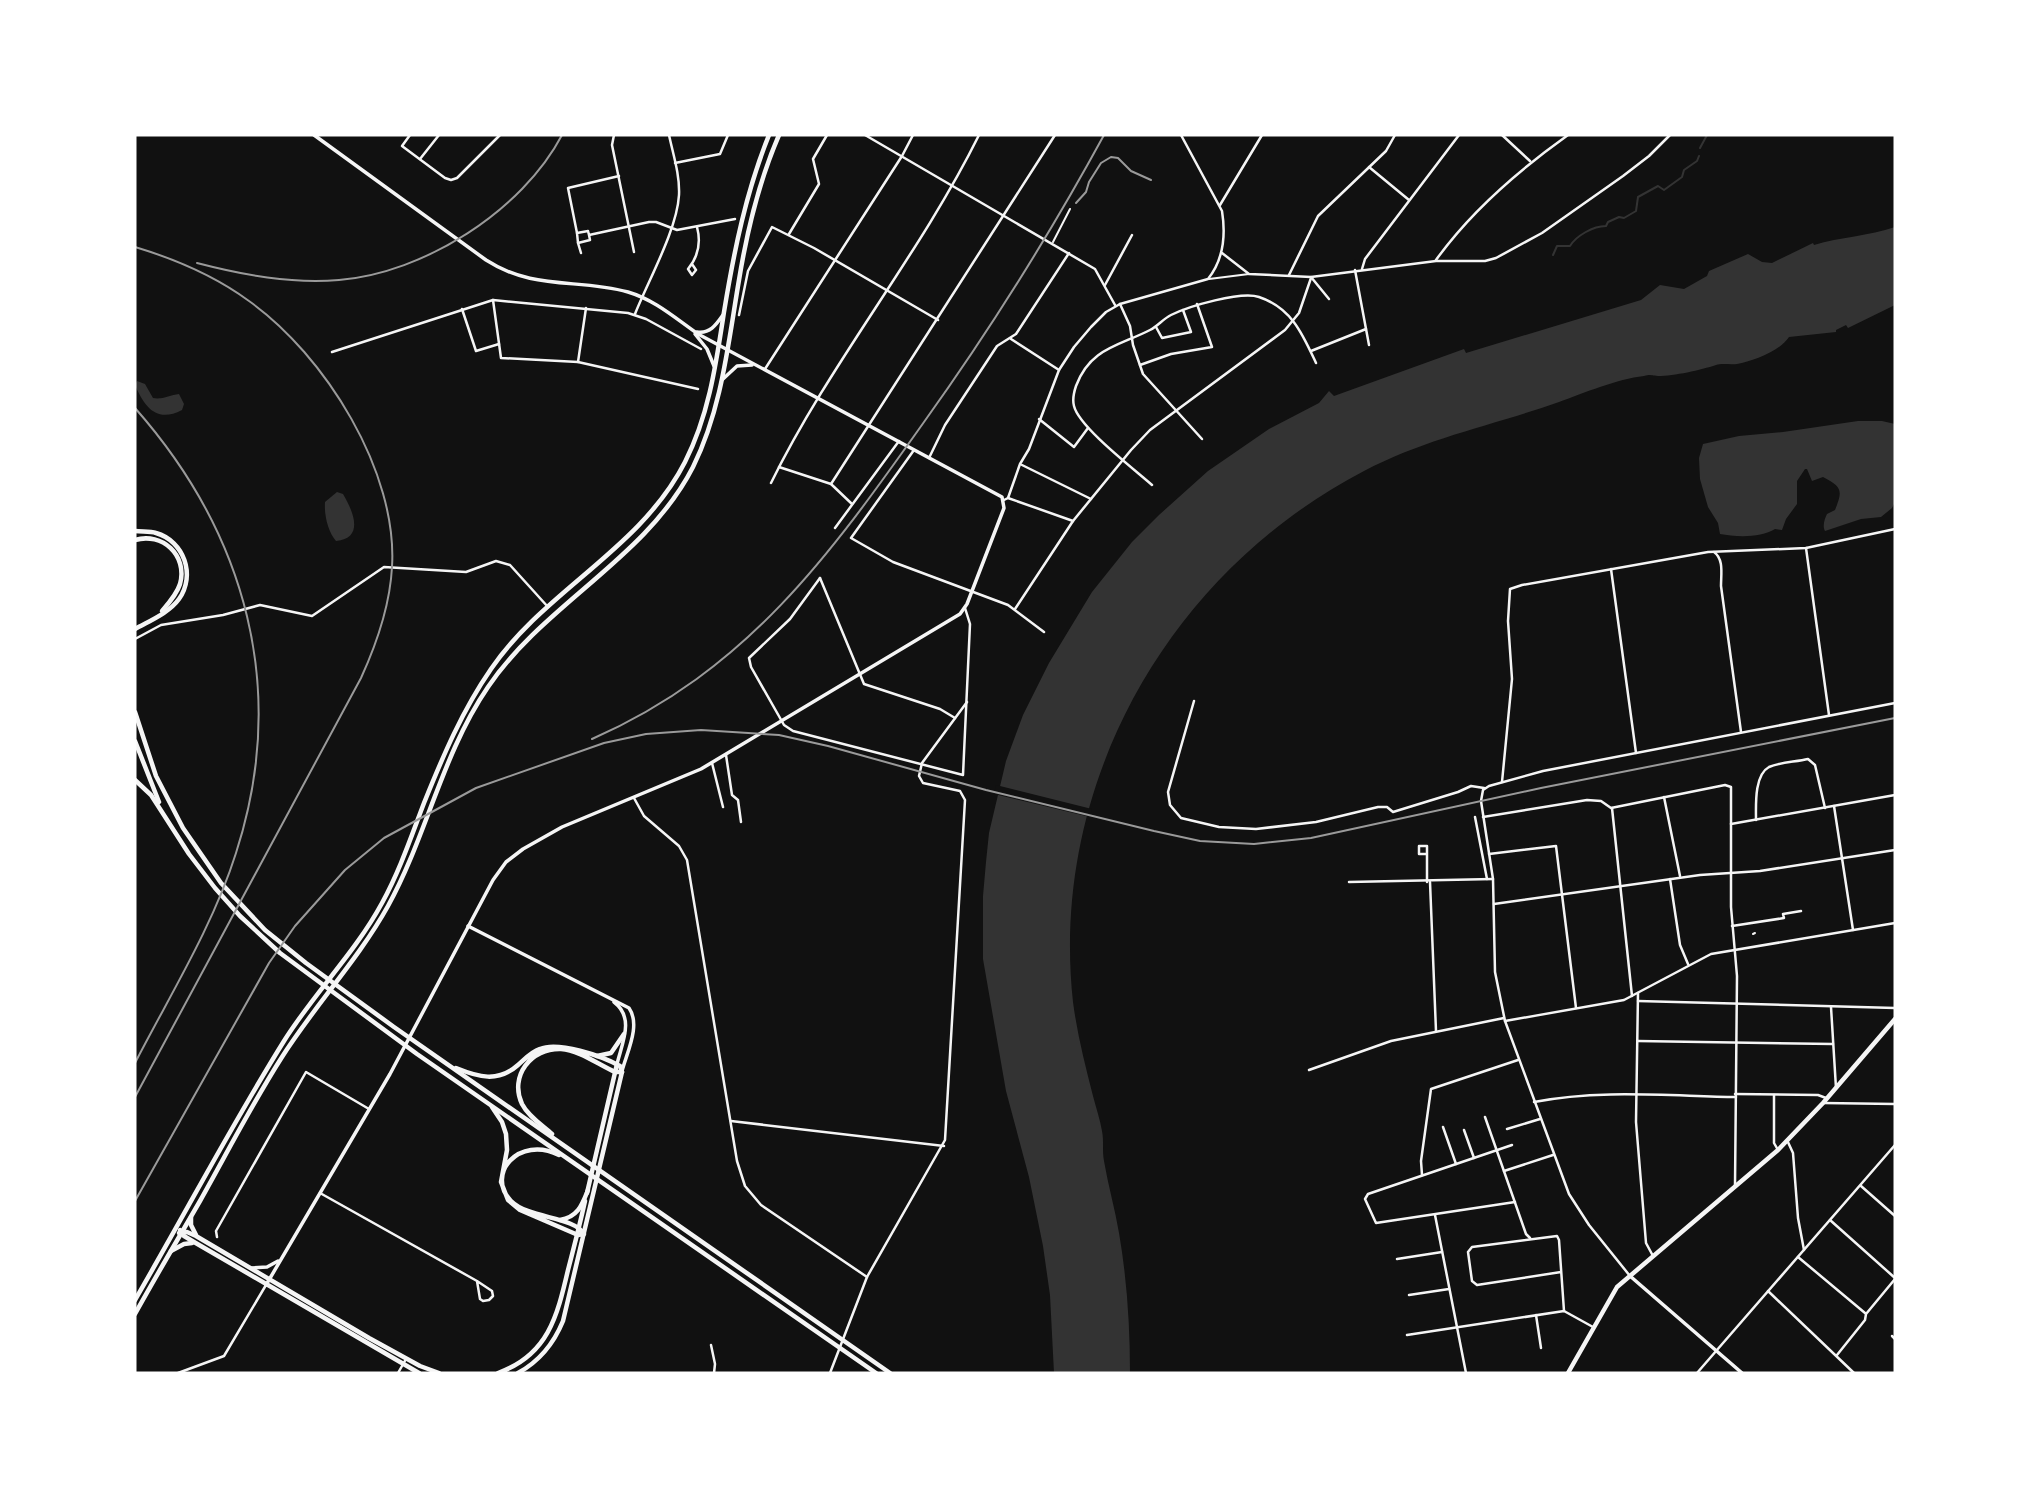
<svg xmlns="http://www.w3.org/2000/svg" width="2030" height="1508" viewBox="0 0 2030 1508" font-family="Bitter,serif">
<rect width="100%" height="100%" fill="#111"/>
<g fill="#333">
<path d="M1895,227V305L1848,328L1846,325L1836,330V332L1789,337C1780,351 1753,361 1737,364C1730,365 1722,363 1716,365C1701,370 1674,376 1658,376C1650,376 1652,374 1644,376C1617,379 1584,393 1559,402C1494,425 1426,438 1364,471C1170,572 1049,783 1073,1002C1077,1033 1085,1065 1093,1096C1096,1108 1100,1119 1102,1131C1104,1141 1102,1151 1104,1161C1108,1185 1115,1209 1119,1233C1127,1279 1130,1327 1130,1373H1054L1050,1295L1043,1246L1029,1177L1006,1091L983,959V896L986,862L989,833L1006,761L1023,715L1049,663L1092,592L1132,542L1159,515L1208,471L1269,429L1319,403L1329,391L1334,396L1464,349L1466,353L1641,300L1660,285L1684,289L1707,276L1709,271L1748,254L1762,262L1772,263L1813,243L1814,245C1840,237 1869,236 1895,227Z"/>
<path d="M137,381L145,384L153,398C162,400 170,395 179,394L184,404L182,410C157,423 145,408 135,385Z"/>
<path d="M1858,421H1882L1895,424V502L1892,508L1881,517L1861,519L1825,531C1822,526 1825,518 1827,514L1835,510C1843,490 1842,487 1823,477L1812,481L1807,469H1805L1797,481V504L1786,519L1782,530L1775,529C1761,538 1736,537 1720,534L1718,523L1708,507L1700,479L1699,458L1703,444L1739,436L1783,432Z"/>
<path d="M337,492L343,494C353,511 365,538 336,541C328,532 324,515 325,502Z"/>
</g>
<polygon fill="#111" points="996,785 1092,809 1090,817 994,794"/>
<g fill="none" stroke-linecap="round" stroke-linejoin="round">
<g stroke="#333" stroke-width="2">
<polyline points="1700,148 1707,135"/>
<path d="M1553,255L1557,246H1570C1576,236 1593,226 1606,226L1608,222L1619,217L1624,218L1636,211L1638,197L1658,186L1664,190L1682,177L1684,170L1697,161L1699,156"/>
</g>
<polyline stroke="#f5f5f5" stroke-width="2" points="1053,242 1070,209"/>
<g stroke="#f5f5f5" stroke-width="2">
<polyline points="1209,279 1249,274"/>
<polyline points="1753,934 1755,933"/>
</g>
<g stroke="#f5f5f5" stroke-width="2.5">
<polyline points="410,135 402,146 445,178 451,180 457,178 500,135"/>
<polyline points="614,135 612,145 634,252"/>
<polyline points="865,135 1095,269 1115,305"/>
<polyline points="1502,135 1530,161"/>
<polyline points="420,159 439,135"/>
<polyline points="675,163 720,154 728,135"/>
<polyline points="1369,167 1409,200"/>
<polyline points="1220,205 1262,135"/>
<polyline points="577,233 568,188 619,176"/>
<polyline points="789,234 819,184 813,159 827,135"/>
<polyline points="589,235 588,231 577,233 578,243 590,240 589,235 649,222 656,222 677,230 735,219"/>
<polyline points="578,243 581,253"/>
<polyline points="1222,253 1249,274 1311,277 1436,261 1485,261 1496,258 1542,233 1623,176 1649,156 1670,135"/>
<path d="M1436,260C1471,211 1519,170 1568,135"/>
<path d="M692,264L696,270L692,275L688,269C698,257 701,242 697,227"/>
<polyline points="1362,269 1365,259 1459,135"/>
<polyline points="1355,270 1369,345"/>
<polyline points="1289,275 1318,216 1386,151 1395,135"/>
<polyline points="1311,277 1329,299"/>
<polyline points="1105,285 1132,235"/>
<polyline points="493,300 501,358 578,362 698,389"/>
<polyline points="1120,304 1130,326 1133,345 1143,374 1202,439"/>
<polyline points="462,309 476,351 499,344"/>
<path d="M635,314C648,281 677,230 679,195C680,175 673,154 669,135"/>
<polyline points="739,315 748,271 772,227 814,248 938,320"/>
<polyline points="1156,327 1162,338 1191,332 1183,310"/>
<polyline points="1011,339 1059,370"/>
<polyline points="1311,351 1366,329"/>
<polyline points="332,352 493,300 628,313 646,319 701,349"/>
<polyline points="578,362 586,308"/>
<polyline points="1140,365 1171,354 1212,347 1197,304"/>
<polyline points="765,369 902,156 913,135"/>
<polyline points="1039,419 1074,447 1088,428"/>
<polyline points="914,450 851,538 893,562 1008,605 1044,632"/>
<polyline points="929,458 945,425 997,346 1016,334 1069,253"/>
<polyline points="1022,465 1091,499"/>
<polyline points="779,467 831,484 852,504"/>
<path d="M771,483C831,361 919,256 979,135"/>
<polyline points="831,484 1055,135"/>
<path d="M1152,485C1134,469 1079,427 1074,406C1072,399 1074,392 1076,386C1090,348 1119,346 1150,330C1158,326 1163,319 1171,315C1189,306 1241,291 1259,297C1292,308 1303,335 1316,363"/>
<polyline points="1008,498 1073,521"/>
<path d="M1004,500L1008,498L1020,464L1029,449L1059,370L1074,347L1091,327L1106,312L1120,304L1208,279C1224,259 1226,236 1222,211L1181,135"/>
<polyline points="835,528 899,441"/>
<polyline points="1806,548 1829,715"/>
<path d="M1714,552C1724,559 1721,574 1721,586L1741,732"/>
<polyline points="1611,569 1636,753"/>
<polyline points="820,578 790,619 749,658 751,667 784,725 793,731 963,775 970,624 965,608"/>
<polyline points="820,578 864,684 940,709 955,718"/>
<polyline points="1015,609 1073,521 1131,450 1150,430 1285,330 1299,313 1311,278"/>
<polyline points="135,639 161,625 223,615 260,605 312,616 384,567 466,572 496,561 510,565 548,607"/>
<polyline points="1194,701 1168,792 1170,805 1181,818 1219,827 1256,829 1316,822 1378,807 1387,807 1393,812 1458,792 1471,786 1484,788"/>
<polyline points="726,755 732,795 738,800 741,822"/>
<polyline points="712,763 723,807"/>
<polyline points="1502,782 1512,679 1508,621 1510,589 1522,585 1708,552 1806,548 1895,529"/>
<polyline points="1664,797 1680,876"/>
<polyline points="634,798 644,816 679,846 687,860 737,1161 745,1186 761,1205 867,1277"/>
<polyline points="1834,806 1853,930"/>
<polyline points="1612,808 1632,996"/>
<polyline points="1475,817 1487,879"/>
<polyline points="1483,817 1587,800 1601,801 1611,808 1725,785 1731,787 1731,907 1737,976 1735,1186"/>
<path d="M1756,820C1756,806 1754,775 1769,767C1780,762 1796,762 1808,759L1815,765L1825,808"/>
<polyline points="1731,824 1895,795"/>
<polyline points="1427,854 1419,854 1419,846 1427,846 1427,882"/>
<polyline points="1489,854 1556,846 1576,1008"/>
<polyline points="1670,879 1680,945 1688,964"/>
<polyline points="1349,882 1493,879"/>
<polyline points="1430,882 1436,1031"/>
<polyline points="1494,904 1700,875 1760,871 1895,850"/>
<polyline points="1732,926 1784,918 1783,914 1801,911"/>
<polyline points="1638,993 1636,1122 1646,1243 1653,1256"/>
<polyline points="1638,1001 1895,1008"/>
<polyline points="1831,1007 1836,1088"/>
<polyline points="1505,1021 1624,1000 1711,954 1895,923"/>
<polyline points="1638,1041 1833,1044"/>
<polyline points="1309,1070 1391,1041 1504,1018"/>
<polyline points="1735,1094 1818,1095 1826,1098"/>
<polyline points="1774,1095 1774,1143 1778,1150"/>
<path d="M1534,1102C1599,1089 1669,1096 1736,1097"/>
<polyline points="1823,1103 1895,1104"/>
<polyline points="1485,1117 1526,1234 1530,1238"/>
<polyline points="731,1121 944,1146"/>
<polyline points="1443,1127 1456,1164"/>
<polyline points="1507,1129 1540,1119"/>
<polyline points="1464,1130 1474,1158"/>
<polyline points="1787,1140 1793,1153 1798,1218 1804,1250"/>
<polyline points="1512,1145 1368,1194 1365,1199 1376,1223 1515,1202"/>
<polyline points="1504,1171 1553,1155"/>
<polyline points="1422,1175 1421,1161 1431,1089 1518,1060"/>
<polyline points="1861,1186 1895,1216"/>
<polyline points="320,1193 477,1281 480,1299 483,1301 489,1300 493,1296 492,1291 477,1281"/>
<polyline points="1435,1215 1466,1373"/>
<polyline points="1830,1220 1895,1278"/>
<polyline points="217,1237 216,1231 306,1072 369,1109"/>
<polyline points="1798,1257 1865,1313"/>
<polyline points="1397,1259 1442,1252"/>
<polyline points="1561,1272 1477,1285 1472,1281 1468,1252 1472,1247 1557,1236 1559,1240 1564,1311"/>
<polyline points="1630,1276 1589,1225 1569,1194 1505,1021 1495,972 1493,879 1481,801 1483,790 1489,786 1543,771 1895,703"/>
<polyline points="1768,1291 1854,1373"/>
<polyline points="1409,1295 1449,1289"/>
<polyline points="1536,1315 1541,1348"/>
<polyline points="1407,1335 1564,1311 1593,1327"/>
<polyline points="1892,1336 1895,1339"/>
<polyline points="711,1345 715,1364 714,1373"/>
<polyline points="1837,1355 1865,1320 1866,1314 1895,1279"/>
<polyline points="178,1373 224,1356 266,1285"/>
<polyline points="398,1373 406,1359"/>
<polyline points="830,1373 867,1277 945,1140 965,800 960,791 923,783 919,776 922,763 967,702"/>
<polyline points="1697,1373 1895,1145"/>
</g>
<g stroke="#f5f5f5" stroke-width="3.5">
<path d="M697,332C710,334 716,325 723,315"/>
<polyline points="695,334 707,349 714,366"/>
<polyline points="723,379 737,366 752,365"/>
<path d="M468,926L629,1008C641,1025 627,1052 622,1071"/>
<path d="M614,1002C635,1018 622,1043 617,1064"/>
<polyline points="252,1268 267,1267 278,1261"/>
<polyline points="1630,1276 1742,1373"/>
<path d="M266,1285L390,1074L493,880L506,862L523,849L562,827L701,769L960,614L967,604L1004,508L1002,497L698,334C675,318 655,300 628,292C577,278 534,291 486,260L314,135"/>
</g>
<g stroke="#f5f5f5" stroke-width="4.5">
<polyline points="587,1193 617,1064"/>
<polyline points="191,1217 191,1225 196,1235"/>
<polyline points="180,1230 184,1236 194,1242 419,1373"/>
<polyline points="179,1233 187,1232 196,1236 369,1338 420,1366 439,1373"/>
<polyline points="171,1251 184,1244 192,1243"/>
<path d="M135,1300C185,1214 231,1126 284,1041C314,993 355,953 382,903C400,870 411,837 424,803C443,756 462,711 491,669C545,590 640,550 685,462C709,415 716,364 724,312C734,251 746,192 769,135"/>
<path d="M135,1314C156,1276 178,1239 200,1201C227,1153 252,1104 282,1057C315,1005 358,960 388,906C427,835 442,754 488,687C545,603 646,559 693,467C722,408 728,344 739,280C747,231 759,181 779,135"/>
<path d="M498,1373C548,1355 557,1317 568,1270C574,1247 580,1224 585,1201"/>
<path d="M518,1373C540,1361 554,1343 563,1321L622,1072"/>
<polyline points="1568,1373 1617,1287 1778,1150 1823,1103 1895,1019"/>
</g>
<g stroke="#f5f5f5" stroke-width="4.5">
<path d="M135,531C142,532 150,531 156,533C184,541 196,575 179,599C169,613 149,621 135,629"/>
<path d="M135,540C162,532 188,555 180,584C177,594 169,603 162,611"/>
<polyline points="135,712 156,776 183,828 221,883 265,930 306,963 394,1027 890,1373"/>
<polyline points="135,741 159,802"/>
<polyline points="135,780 151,795 189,854 215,888 240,916 280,953 417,1054 876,1373"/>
<polyline points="597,1056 611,1053 624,1034"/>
<path d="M456,1068C478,1077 498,1083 518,1065C525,1059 531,1052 540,1049C558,1041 602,1056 620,1066L622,1072H615C599,1065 579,1050 561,1049C531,1048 509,1076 522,1104C528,1116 542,1125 552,1134"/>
<path d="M492,1107L502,1122L506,1134L507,1150L501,1182L508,1200L520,1210L578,1235L584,1234C573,1216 529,1219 511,1201C485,1174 519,1135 559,1155"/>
<path d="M560,1220C578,1217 582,1205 588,1190"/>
</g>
<g stroke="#9a9a9a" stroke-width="2">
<polyline points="1076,203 1086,192 1089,182 1101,163 1111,157 1118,158 1131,171 1151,180"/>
<path d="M135,247C175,259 215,276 249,301C325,355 398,472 392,567C390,606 377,643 361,678L135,1097"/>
<path d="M197,263C243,275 291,284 339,280C424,273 522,211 562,135"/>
<path d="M135,408C246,534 289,689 236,853C213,926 170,995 135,1063"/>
<path d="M592,739C748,670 829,556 924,422C990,330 1050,234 1104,135"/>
<polyline points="135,1201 269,963 295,926 345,870 384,838 476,788 604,743 646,734 701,730 779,735 828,746 986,790 1154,831 1200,841 1254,844 1311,838 1541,788 1895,718"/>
</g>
</g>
<rect width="2030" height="1508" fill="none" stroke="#ffffff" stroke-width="273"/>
</svg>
